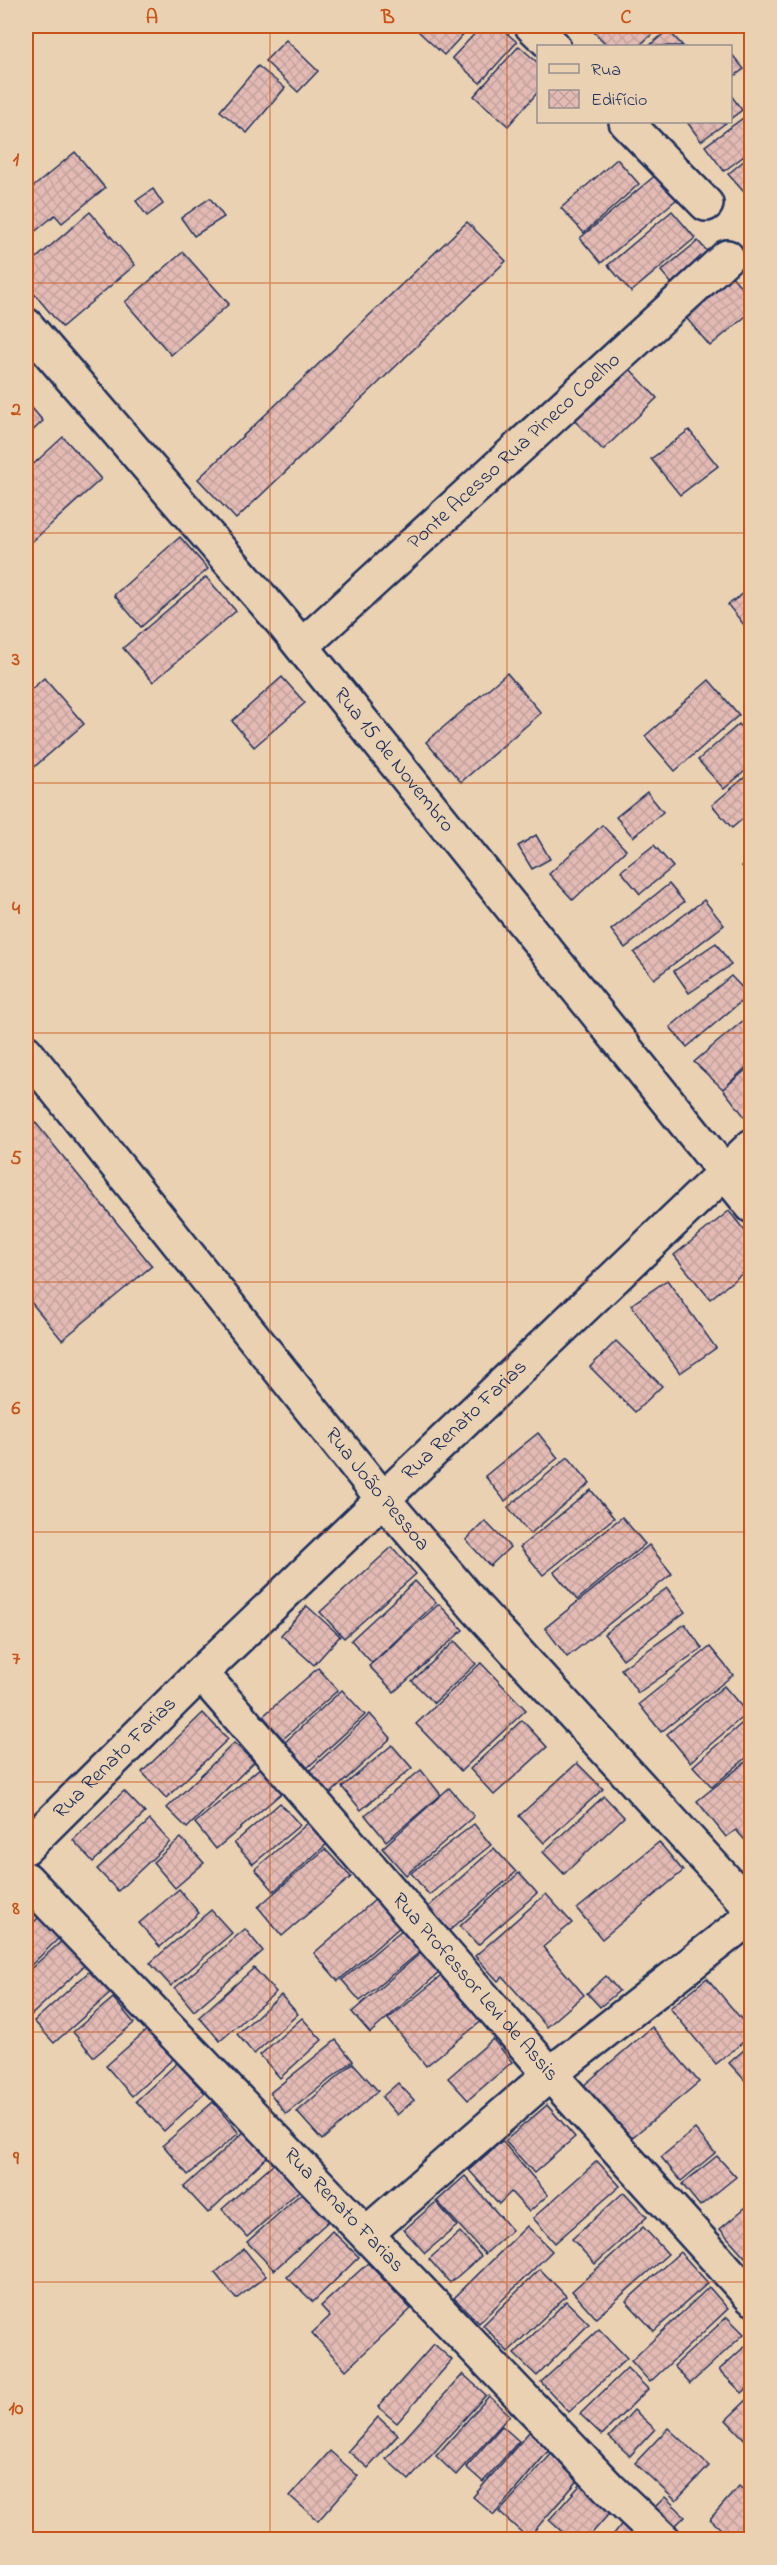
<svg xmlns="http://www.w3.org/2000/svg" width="777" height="2565" viewBox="0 0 777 2565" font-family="'Indie Flower',sans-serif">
<defs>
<pattern id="building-cross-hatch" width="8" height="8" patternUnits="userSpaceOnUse" patternTransform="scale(1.5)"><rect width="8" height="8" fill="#e4bbb4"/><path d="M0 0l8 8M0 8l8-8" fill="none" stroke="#c3a19d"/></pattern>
</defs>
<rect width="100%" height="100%" fill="#ead1b2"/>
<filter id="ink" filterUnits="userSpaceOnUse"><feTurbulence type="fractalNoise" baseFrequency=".0167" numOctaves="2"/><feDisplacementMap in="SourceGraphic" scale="12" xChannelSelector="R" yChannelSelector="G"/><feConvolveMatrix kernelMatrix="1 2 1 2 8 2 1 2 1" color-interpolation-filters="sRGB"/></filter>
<g filter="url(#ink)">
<g fill="url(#building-cross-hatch)" stroke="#1b2f5e" stroke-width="1.5">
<polygon points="425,26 471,26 444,55 419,32"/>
<polygon points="482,26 498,26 517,42 480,83 452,58"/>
<polygon points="601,26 659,26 660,27 639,46 608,46 594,32"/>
<polygon points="668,30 683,46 649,46"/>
<polygon points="286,40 318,71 298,92 265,61"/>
<polygon points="519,46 538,63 538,92 508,126 474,96"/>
<polygon points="730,52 744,69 730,79"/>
<polygon points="258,66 285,88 247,133 220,111"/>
<polygon points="730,94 742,110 730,119"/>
<polygon points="750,113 752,150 724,171 705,146"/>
<polygon points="687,122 727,122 701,141"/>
<polygon points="75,152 105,188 62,223 55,215 26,239 26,193"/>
<polygon points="752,154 752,201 728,174"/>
<polygon points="617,159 639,184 584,233 561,208"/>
<polygon points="657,174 677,199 601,263 580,238"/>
<polygon points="153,189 163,204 147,216 136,201"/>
<polygon points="210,198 224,217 194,236 181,218"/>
<polygon points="672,211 695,238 631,292 608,265"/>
<polygon points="90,212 135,265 62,327 26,284 26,267"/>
<polygon points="467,222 506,261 236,519 198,479"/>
<polygon points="698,241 716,261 679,292 661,271"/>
<polygon points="183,252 229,304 171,355 125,302"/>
<polygon points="731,275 752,300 752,311 710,346 683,314"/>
<polygon points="629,368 657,398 603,450 574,420"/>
<polygon points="26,401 43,421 26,437"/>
<polygon points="689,430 718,466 680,495 651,459"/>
<polygon points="63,437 101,479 26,547 26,471"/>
<polygon points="180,537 208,569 141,627 114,595"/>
<polygon points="206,577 236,611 153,682 123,648"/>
<polygon points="752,587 752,629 749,631 728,605"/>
<polygon points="507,673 541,713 461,782 426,742"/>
<polygon points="282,677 305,703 254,747 232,721"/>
<polygon points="44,678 84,724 26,774 26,694"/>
<polygon points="709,680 739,715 675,771 645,736"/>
<polygon points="739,724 752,738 752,765 724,789 698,760"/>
<polygon points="752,771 752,811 732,828 712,805"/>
<polygon points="647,792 663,812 633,837 616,817"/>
<polygon points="602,825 626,850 573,900 549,874"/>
<polygon points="536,835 550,859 532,869 518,846"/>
<polygon points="654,845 673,867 640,894 621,871"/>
<polygon points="752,858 752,877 742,866"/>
<polygon points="669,884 684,902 625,948 611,930"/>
<polygon points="704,900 724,925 654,979 634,953"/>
<polygon points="716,943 731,965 689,993 674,971"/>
<polygon points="731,976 749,995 687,1047 670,1027"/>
<polygon points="752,1013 752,1062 723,1089 694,1062"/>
<polygon points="752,1065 752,1118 748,1121 723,1089"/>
<polygon points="26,1111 152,1266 62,1340 26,1296"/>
<polygon points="729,1211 752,1240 752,1284 743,1273 710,1299 674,1255"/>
<polygon points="667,1280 716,1348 680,1373 631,1305"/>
<polygon points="616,1341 662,1386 635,1412 590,1367"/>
<polygon points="538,1433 558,1458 505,1501 485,1476"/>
<polygon points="568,1457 590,1483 530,1534 508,1507"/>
<polygon points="591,1490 614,1518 543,1575 520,1547"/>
<polygon points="622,1517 645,1544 577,1600 554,1572"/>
<polygon points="485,1521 510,1547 490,1566 466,1540"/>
<polygon points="649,1545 672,1574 567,1657 545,1628"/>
<polygon points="392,1547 416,1574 344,1638 320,1612"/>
<polygon points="415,1581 436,1603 372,1663 351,1640"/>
<polygon points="667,1588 685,1612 623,1659 604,1634"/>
<polygon points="439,1604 463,1630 394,1692 369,1666"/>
<polygon points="307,1606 340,1636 314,1665 281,1635"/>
<polygon points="685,1624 702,1648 638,1693 621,1669"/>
<polygon points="455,1641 476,1664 434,1703 412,1681"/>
<polygon points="710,1647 733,1675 661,1732 639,1704"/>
<polygon points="481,1663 526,1710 461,1771 416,1724"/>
<polygon points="318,1668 338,1690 283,1739 263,1716"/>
<polygon points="724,1686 747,1713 690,1762 667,1734"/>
<polygon points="342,1690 365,1715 307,1768 284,1743"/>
<polygon points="203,1713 228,1739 166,1798 142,1772"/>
<polygon points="370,1714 391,1738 329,1795 308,1772"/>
<polygon points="748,1718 752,1722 752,1753 712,1787 693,1766"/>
<polygon points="522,1720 547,1747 494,1795 470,1769"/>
<polygon points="234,1743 254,1762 187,1828 167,1808"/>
<polygon points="392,1745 412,1768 361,1810 342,1787"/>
<polygon points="752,1757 752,1848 736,1830 726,1837 697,1801"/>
<polygon points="577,1763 603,1789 544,1843 519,1816"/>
<polygon points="262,1766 284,1791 216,1849 195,1823"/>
<polygon points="421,1770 441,1795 386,1841 365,1815"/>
<polygon points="449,1788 474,1816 406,1875 382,1848"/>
<polygon points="124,1791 145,1813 93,1862 73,1840"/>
<polygon points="604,1796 624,1817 564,1874 543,1852"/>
<polygon points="280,1803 300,1825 253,1864 234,1843"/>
<polygon points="150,1820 170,1842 118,1891 97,1869"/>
<polygon points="308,1823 327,1844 274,1891 255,1869"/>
<polygon points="474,1824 491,1845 429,1895 411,1873"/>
<polygon points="181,1838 204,1863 175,1888 153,1862"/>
<polygon points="659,1842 683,1871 602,1939 577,1909"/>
<polygon points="494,1848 516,1872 449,1931 428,1907"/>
<polygon points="325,1849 351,1877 282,1936 258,1907"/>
<polygon points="519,1873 537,1893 478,1945 460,1926"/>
<polygon points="179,1889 199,1913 160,1947 139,1923"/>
<polygon points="546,1894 572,1923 543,1947 584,1995 547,2027 503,1977 498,1981 475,1956"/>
<polygon points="376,1899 401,1926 338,1981 314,1953"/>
<polygon points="26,1908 33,1916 26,1923"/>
<polygon points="211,1910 232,1933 171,1986 150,1963"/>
<polygon points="39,1917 59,1938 26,1970 26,1930"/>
<polygon points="245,1929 263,1951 194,2011 175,1988"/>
<polygon points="403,1929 421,1951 360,2001 342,1980"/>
<polygon points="65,1938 88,1962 26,2020 26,1973"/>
<polygon points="423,1951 440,1972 370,2033 352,2012"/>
<polygon points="254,1968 276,1992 220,2041 199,2017"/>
<polygon points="92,1969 113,1991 54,2043 34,2021"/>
<polygon points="445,1973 483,2020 426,2066 388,2019"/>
<polygon points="606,1976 619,1991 600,2007 587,1993"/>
<polygon points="707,1978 752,2032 752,2035 716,2064 670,2008"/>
<polygon points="281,1995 298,2014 254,2054 237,2034"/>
<polygon points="113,1998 134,2023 94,2057 73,2032"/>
<polygon points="302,2018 322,2040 280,2078 260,2055"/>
<polygon points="652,2027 699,2082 629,2140 583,2086"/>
<polygon points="149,2028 175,2057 132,2096 106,2066"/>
<polygon points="493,2039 512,2062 468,2100 448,2078"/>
<polygon points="336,2040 353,2061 286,2114 270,2093"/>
<polygon points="752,2043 752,2088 729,2063"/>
<polygon points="177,2063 205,2093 164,2131 136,2101"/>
<polygon points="353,2063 378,2091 322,2140 297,2112"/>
<polygon points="398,2083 414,2100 397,2115 382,2097"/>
<polygon points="213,2102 239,2133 188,2175 163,2145"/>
<polygon points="547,2105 575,2137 534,2173 505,2141"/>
<polygon points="695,2129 715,2153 681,2181 661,2157"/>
<polygon points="245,2131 268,2156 208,2213 184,2187"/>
<polygon points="502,2141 548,2195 529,2212 511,2192 499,2204 469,2170"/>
<polygon points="717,2156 736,2177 700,2206 682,2184"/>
<polygon points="597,2161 620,2186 555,2243 533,2218"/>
<polygon points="274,2163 299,2191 247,2237 222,2209"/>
<polygon points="465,2176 512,2230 485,2254 437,2201"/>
<polygon points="306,2189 332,2218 274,2270 247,2242"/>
<polygon points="624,2192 647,2217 595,2264 572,2239"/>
<polygon points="436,2202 457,2226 425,2253 404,2230"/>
<polygon points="752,2202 752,2253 746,2258 720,2229"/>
<polygon points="527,2226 552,2251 479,2323 454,2298"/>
<polygon points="643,2227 668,2254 596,2318 572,2291"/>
<polygon points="332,2231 359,2257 313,2302 287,2277"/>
<polygon points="460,2232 481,2256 450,2283 429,2259"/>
<polygon points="244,2249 266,2276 236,2299 215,2273"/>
<polygon points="680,2252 708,2283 654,2331 626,2301"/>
<polygon points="368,2263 411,2309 346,2370 312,2333 330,2316 321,2306"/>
<polygon points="540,2269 566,2296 508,2352 483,2325"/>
<polygon points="709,2287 728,2309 650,2382 631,2361"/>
<polygon points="566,2301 589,2324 537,2376 514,2354"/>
<polygon points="727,2317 744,2334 690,2384 674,2366"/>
<polygon points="599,2329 627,2358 569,2412 541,2382"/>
<polygon points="752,2340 752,2384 742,2393 719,2370"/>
<polygon points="434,2344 452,2360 397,2423 378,2407"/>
<polygon points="627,2368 648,2389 602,2435 580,2414"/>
<polygon points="463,2374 486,2395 409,2480 386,2459"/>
<polygon points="752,2395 752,2446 751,2446 726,2420"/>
<polygon points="489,2396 510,2415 456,2475 436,2456"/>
<polygon points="634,2410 655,2429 630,2456 609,2437"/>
<polygon points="378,2417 398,2435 368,2468 348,2451"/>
<polygon points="502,2426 519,2441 483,2482 466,2467"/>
<polygon points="668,2428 709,2466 676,2501 635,2463"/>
<polygon points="529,2432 550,2449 494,2515 473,2497"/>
<polygon points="330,2451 358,2476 318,2521 290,2496"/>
<polygon points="554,2451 582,2476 528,2538 499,2512"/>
<polygon points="583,2482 614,2508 586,2540 571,2540 549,2520"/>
<polygon points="739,2486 752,2498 752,2518 733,2540 710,2519"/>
<polygon points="665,2497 685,2516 667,2534 647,2515"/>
<polygon points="623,2522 644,2540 609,2540"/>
</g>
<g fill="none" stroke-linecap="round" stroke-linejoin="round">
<g stroke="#1b2f5e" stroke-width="38">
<g id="minor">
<polyline points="532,26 553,46"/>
<polyline points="626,122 706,204"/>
<path id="s1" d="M26,325L282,622L752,1206"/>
<path id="s2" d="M302,646L727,257"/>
<path id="s3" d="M201,1673L550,2074L752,2298"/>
<path id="s4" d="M26,1847L201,1673L752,1146"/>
<path id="s5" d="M26,1879L609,2488L664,2540"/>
<polyline points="367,2233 550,2074 752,1916"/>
</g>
</g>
<g stroke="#1b2f5e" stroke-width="38">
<g id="tertiary">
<path id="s6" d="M26,1052L383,1499L477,1609L752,1909"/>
</g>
</g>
<use href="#minor" stroke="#ead1b2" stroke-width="33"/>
<use href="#tertiary" stroke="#ead1b2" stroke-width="33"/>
</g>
</g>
<path fill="none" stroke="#c95318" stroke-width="1.5" stroke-opacity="0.55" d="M270,26V2540M507,26V2540M26,283H752M26,533H752M26,783H752M26,1033H752M26,1282H752M26,1532H752M26,1782H752M26,2032H752M26,2282H752"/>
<g text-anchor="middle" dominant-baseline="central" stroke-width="6" stroke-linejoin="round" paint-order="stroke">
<g font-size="21" fill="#1b2f5e" stroke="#ead1b2">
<text stroke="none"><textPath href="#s2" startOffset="288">Ponte Acesso Rua Pineco Coelho</textPath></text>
<text stroke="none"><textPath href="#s1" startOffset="570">Rua 15 de Novembro</textPath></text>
<text stroke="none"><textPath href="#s4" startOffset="612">Rua Renato Farias</textPath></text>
<text stroke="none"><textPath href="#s6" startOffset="561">Rua João Pessoa</textPath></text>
<text stroke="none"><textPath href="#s4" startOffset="126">Rua Renato Farias</textPath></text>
<text stroke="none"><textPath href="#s3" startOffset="417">Rua Professor Levi de Assis</textPath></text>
<text stroke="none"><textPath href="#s5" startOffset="459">Rua Renato Farias</textPath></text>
</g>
</g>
<rect width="777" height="2565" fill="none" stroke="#ead1b2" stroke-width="66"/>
<rect x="537" y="45" width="195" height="78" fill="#ead1b2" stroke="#979090" stroke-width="1.5"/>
<rect x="549" y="64" width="30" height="9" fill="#ead1b2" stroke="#979090" stroke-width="1.5"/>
<text x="591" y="75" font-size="18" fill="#1b2f5e">Rua</text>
<rect x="549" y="90" width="30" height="18" fill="url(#building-cross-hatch)" stroke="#979090" stroke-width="1.5"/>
<text x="591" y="105" font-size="18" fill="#1b2f5e">Edifício</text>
<rect x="33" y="33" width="711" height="2499" fill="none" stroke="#c95318" stroke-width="2"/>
<g font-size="20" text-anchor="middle" font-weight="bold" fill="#c95318">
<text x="152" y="23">A</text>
<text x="388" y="23">B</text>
<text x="626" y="23">C</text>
<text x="16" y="165">1</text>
<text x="16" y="415">2</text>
<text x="16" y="665">3</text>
<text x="16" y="914">4</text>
<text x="16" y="1164">5</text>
<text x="16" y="1414">6</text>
<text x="16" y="1664">7</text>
<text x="16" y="1914">8</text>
<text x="16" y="2164">9</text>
<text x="16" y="2414">10</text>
</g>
</svg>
